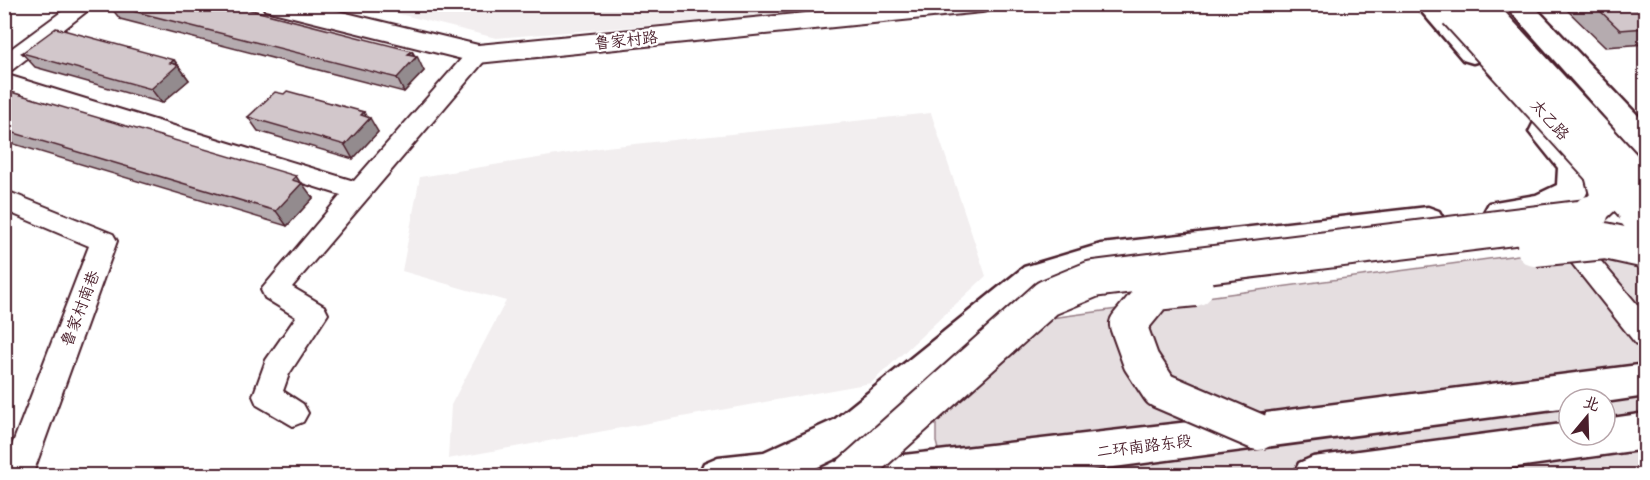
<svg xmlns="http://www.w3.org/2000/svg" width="1650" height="480" viewBox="0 0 1650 480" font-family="Mali,'LXGW WenKai TC',sans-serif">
<rect width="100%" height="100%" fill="#fff"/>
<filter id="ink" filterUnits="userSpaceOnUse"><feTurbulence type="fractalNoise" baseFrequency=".0167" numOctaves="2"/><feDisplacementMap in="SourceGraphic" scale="12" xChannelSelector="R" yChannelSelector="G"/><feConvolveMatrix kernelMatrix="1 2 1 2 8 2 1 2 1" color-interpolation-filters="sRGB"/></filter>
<g filter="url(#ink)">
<g fill="#f2eeef">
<polygon points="363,5 897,5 496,38"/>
<polygon points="931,113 986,276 871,383 448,459 451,405 506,301 402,271 420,177 606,147"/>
</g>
<path fill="#e5dee0" stroke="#987e86" stroke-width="1.5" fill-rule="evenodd" d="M1547,251L1645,262V475L945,476L936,442V415L1051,318ZM1569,399H1605V435H1569Z"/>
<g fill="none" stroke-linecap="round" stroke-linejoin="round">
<g stroke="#4a1f2b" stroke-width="4">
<g id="minor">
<polygon points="72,4 96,4 12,70 4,72 4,54"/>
<polygon points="478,47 486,49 489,54 486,59 292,287 324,306 328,314 289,374 283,391 303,404 308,413 303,422 293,426 257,405 253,396 266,360 296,317 265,298 261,290 341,195 4,89 4,74 354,181 470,49"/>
<polygon points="4,190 113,234 117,241 32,476 4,476 4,466 89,246 4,210"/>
<polygon points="1564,225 1573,228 1646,315 1646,348 1636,344 1555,242 1551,235 1555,228"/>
</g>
</g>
<g stroke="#4a1f2b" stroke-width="4">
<polygon id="tertiary" points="262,4 309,4 478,45 897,4 994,4 991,10 982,12 478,63 265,10"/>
</g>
<g stroke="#4a1f2b" stroke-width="5">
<g id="secondary">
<polygon points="1415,4 1443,4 1483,48 1487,54 1483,60 1473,63 1463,60"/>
<polygon points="1504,4 1532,4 1646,124 1646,154 1635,151"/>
<path d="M1544,121L1555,124L1589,165C1589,175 1590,188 1585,197C1573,217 1509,227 1489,221L1484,212L1489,203L1536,195L1557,185L1558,168L1529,132L1533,124Z"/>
<polygon points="1428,207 1439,211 1444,220 1439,229 1428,233 1101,270 1048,287 862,446 799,476 698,476 704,463 718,457 764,452 834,420 1024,267 1101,244"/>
</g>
</g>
<g stroke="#4a1f2b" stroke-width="5">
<g id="trunk">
<polygon points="1646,364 1646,396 1605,402 1605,399 1569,399 1569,407 1046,476 866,476 872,463 886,457 1258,414"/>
<polygon points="1646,413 1646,449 1453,476 1293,476 1299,463 1313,457 1569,423 1569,435 1605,435 1605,419"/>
</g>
</g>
<use href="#minor" fill="#fff" fill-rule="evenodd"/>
<use href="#tertiary" fill="#fff" fill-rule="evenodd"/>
<use href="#secondary" fill="#fff" fill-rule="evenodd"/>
<use href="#trunk" fill="#fff" fill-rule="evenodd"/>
<g stroke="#4a1f2b" stroke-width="33" stroke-linecap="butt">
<g id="primary-bridge-far1">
<polyline points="1485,12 1646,186"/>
<polyline points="1455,14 1638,215"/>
</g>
</g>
<g stroke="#4a1f2b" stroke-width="40" stroke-linecap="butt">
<polyline id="primary-bridge" points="1637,214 1646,224"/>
</g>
<g stroke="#4a1f2b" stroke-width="33" stroke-linecap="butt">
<polyline id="trunk-bridge-far1" points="1589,215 1606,199 1599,172"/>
</g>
<g stroke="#4a1f2b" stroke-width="40" stroke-linecap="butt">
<g id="trunk-bridge">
<polyline points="1535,248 1605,241 1646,250"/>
<polyline points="1195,288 1155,292 1128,325 1141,361 1160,390 1258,432"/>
<polyline points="848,476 1047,298 1093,279 1586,218 1590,214"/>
</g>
</g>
<use href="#primary-bridge-far1" stroke="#fff" stroke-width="29"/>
<use href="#primary-bridge" stroke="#fff" stroke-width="36"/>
<use href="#trunk-bridge-far1" stroke="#fff" stroke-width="29"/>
<use href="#trunk-bridge" stroke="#fff" stroke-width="36"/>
</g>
<g fill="#b5abaf" stroke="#4a1f2b" stroke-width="1.5">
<polygon points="1561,4 1646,4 1646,44 1605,47"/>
<polygon points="109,5 412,51 424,71 404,92 120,19"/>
<polygon points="22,53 174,60 189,80 162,103 35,67"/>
<polygon points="4,90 313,198 287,226 4,141"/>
<polygon points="248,117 367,117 378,132 353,159 258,131"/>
</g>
<g fill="#938b8e" stroke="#4a1f2b" stroke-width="1.5">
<polygon points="412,51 415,59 417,56 424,71 404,92 397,78 408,54"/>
<polygon points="174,60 189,80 162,103 151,89 170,63"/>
<polygon points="364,112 368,120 370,118 378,132 353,159 345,145 361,115"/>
<polygon points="296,176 301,184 302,183 313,198 287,226 276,211 292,180"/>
</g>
<g fill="#d2c7cb" stroke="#4a1f2b" stroke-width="1.5">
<polygon points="110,4 228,4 412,51 408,54 417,56 397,78 109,5"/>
<polygon points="1593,4 1646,4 1646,28 1620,30"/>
<polygon points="56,28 174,60 170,63 178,65 151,89 22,53"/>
<polygon points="4,90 296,176 292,180 302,183 276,211 4,130"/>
<polygon points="287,91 364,112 361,115 370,118 345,145 248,117 275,92 284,94"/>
</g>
</g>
<g text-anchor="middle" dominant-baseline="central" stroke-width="4.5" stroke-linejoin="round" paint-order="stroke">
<g font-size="16" fill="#4a1f2b" stroke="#fff">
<text transform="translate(626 39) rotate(-6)">鲁家村路</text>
<text transform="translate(1551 119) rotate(48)">太乙路</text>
<text transform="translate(79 308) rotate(-69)">鲁家村南巷</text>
<text transform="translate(1144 445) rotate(-7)">二环南路东段</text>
</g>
</g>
<rect width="1650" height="480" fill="none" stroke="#fff" stroke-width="24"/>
<rect x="12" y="12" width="1626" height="456" fill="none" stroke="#4a1f2b" stroke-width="2" filter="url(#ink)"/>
<g transform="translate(1587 417) rotate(19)"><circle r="28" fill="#ffffff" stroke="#b7a5aa" stroke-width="1.5"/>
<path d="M0-4.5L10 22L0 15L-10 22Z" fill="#4a1f2b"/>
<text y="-9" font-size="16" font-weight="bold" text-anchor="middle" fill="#4a1f2b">北</text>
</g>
</svg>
